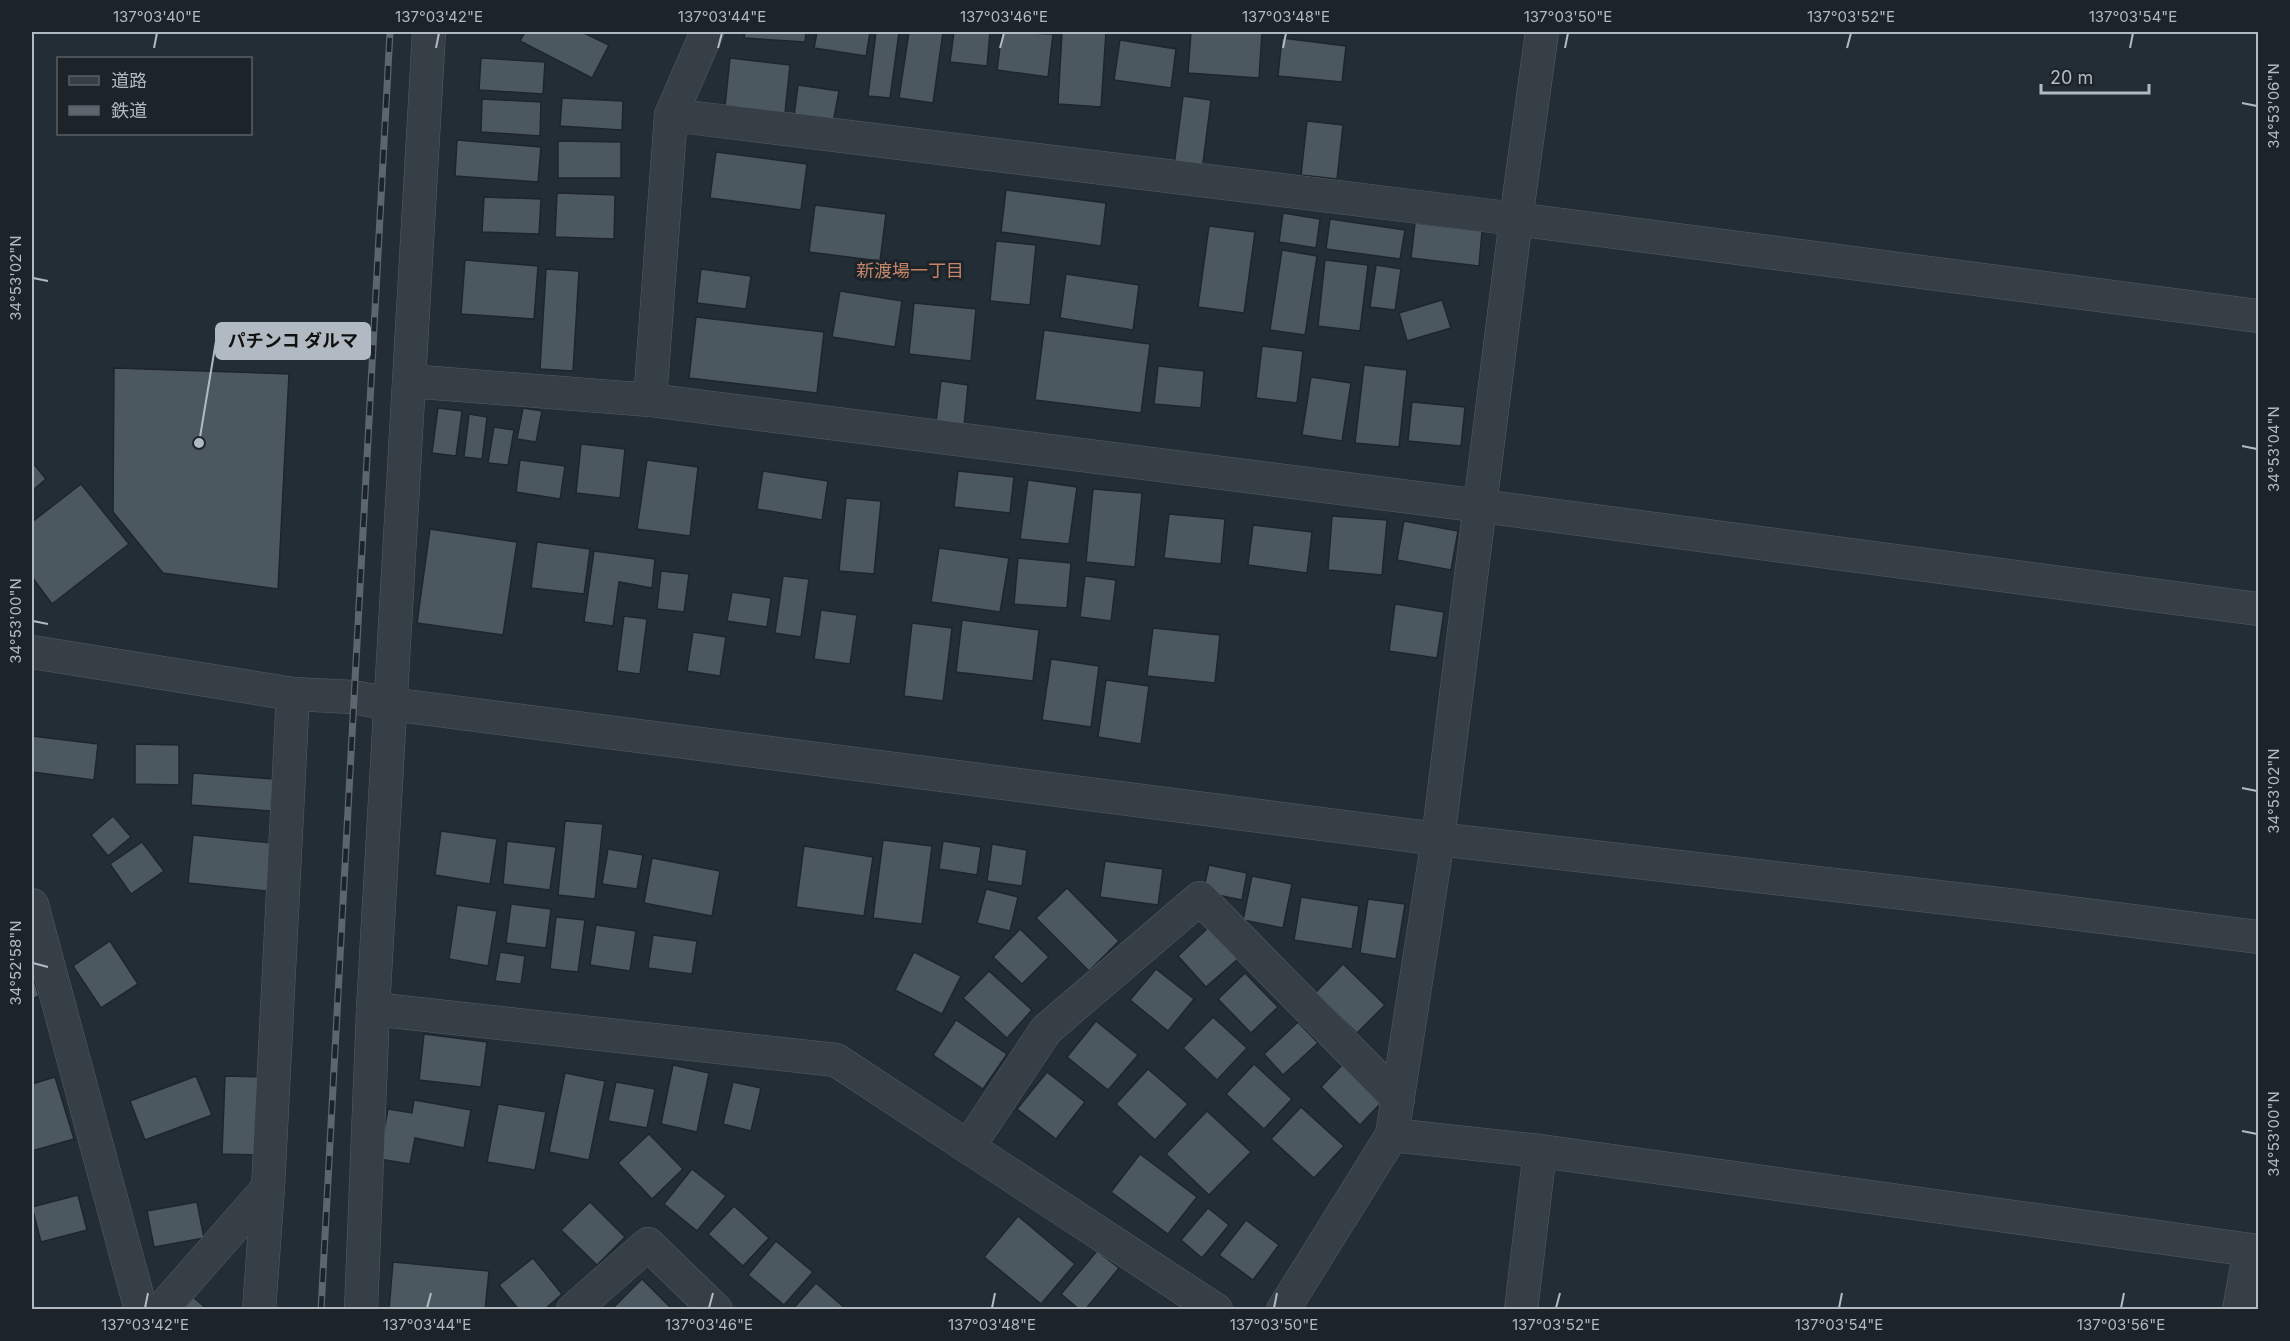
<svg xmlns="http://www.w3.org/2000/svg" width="2290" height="1341" viewBox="0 0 2290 1341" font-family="Inter,'Noto Sans JP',sans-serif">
<rect width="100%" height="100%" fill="#232d35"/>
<g fill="#4c5860" stroke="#1e262c" stroke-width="1.5">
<polygon points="525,32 582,32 609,45 592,78 520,41"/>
<polygon points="745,32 806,32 805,42 744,38"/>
<polygon points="817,32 870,32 866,56 814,48"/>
<polygon points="876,32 899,32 890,98 868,96"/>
<polygon points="909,32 943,32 933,103 899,98"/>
<polygon points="954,32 990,32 987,66 950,62"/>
<polygon points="1002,32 1053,34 1048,77 997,70"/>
<polygon points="1062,32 1106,32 1101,107 1058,104"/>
<polygon points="1191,32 1262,33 1259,78 1188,73"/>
<polygon points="1282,38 1346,46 1342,82 1278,76"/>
<polygon points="1120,40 1176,49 1171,88 1114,80"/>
<polygon points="481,58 545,62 543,94 479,90"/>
<polygon points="730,58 790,65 785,113 725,106"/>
<polygon points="798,85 839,91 833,123 794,116"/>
<polygon points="1183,96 1211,100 1202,170 1174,166"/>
<polygon points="562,98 623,101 622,130 560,126"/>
<polygon points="482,99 541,102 540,136 481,132"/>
<polygon points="1307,121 1343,125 1337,179 1301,175"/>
<polygon points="457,140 541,147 538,182 455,176"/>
<polygon points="558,141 621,142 621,178 558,178"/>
<polygon points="716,152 807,164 801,210 710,198"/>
<polygon points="1006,190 1106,203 1101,246 1001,232"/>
<polygon points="557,193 615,195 614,239 555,237"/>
<polygon points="484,197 541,199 539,234 482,232"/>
<polygon points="815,205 886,214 880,261 809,252"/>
<polygon points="1283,213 1320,219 1316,248 1279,242"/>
<polygon points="1330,219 1405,230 1400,259 1326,249"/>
<polygon points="1415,223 1482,231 1479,266 1411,258"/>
<polygon points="1209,226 1255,232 1244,313 1198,307"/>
<polygon points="996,241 1036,245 1030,305 990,301"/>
<polygon points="1282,250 1317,256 1305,335 1270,330"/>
<polygon points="465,260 538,266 534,319 461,314"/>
<polygon points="1325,260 1368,265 1360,331 1318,326"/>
<polygon points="1376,265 1401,269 1395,310 1370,307"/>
<polygon points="546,269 579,271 573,371 540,369"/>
<polygon points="701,269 751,276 746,309 697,303"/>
<polygon points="1066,274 1139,285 1133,330 1060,318"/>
<polygon points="840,291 902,301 895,347 832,337"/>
<polygon points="1442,300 1451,328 1407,341 1399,313"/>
<polygon points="914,303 976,309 971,361 909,354"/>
<polygon points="696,317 824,332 817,393 689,378"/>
<polygon points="1044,330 1150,344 1141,413 1035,400"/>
<polygon points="1262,346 1303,351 1297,403 1256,398"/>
<polygon points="1364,365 1407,370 1399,447 1355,443"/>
<polygon points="1158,366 1204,371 1201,408 1154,404"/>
<polygon points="114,368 289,374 278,589 163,573 113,512"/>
<polygon points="1311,377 1351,383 1342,441 1302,435"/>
<polygon points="941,381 968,385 964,426 936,423"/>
<polygon points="1412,402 1465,407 1461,446 1408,441"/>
<polygon points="438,408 462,411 456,456 432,453"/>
<polygon points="523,408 542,411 536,442 517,439"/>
<polygon points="469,414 487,417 482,459 464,457"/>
<polygon points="494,427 514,430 508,465 488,463"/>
<polygon points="581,444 625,449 620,498 576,493"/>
<polygon points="520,460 565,466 560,499 516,492"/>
<polygon points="647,460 698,467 690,536 637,529"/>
<polygon points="32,462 46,479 32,491"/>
<polygon points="763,471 828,481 822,520 757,509"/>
<polygon points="958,471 1014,477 1010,513 954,507"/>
<polygon points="1028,480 1077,487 1069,544 1020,539"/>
<polygon points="81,484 129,544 52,604 32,577 32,522"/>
<polygon points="1093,489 1142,493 1135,567 1086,562"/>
<polygon points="846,498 881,501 874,574 839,571"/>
<polygon points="1169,514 1225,519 1221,564 1164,558"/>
<polygon points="1332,516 1387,520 1382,575 1328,570"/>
<polygon points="1404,521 1458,531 1451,570 1397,560"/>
<polygon points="1253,525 1312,532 1307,573 1248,565"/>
<polygon points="430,529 517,542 503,635 417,623"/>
<polygon points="537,542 590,549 584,594 531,588"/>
<polygon points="939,548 1009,558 1000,612 931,602"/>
<polygon points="594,551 655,559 652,588 619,582 613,626 584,622"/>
<polygon points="1018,558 1071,563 1067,608 1014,604"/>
<polygon points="661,571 689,574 684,612 657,609"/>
<polygon points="783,576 809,579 801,637 775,633"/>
<polygon points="1085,576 1116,580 1111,621 1080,617"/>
<polygon points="732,592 771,598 767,627 727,621"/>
<polygon points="1395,604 1444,612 1437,658 1389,651"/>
<polygon points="821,610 857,615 850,664 814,659"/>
<polygon points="624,616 647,619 640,674 617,671"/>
<polygon points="962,620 1039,630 1033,681 956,672"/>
<polygon points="912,623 952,628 943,701 904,696"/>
<polygon points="1153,628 1220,635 1215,683 1147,676"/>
<polygon points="693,632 726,637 720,676 687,671"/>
<polygon points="1051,659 1099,666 1091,727 1042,720"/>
<polygon points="1106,680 1149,686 1141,744 1098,737"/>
<polygon points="32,736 98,744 94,780 32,772"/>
<polygon points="135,744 179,745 179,785 135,784"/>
<polygon points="193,773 273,779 271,811 191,805"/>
<polygon points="113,816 131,837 108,856 91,835"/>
<polygon points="565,821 603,824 595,899 558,895"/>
<polygon points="441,831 497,839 490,884 435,875"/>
<polygon points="193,835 272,843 267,891 188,883"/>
<polygon points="883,840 932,846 922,924 873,918"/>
<polygon points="507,841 556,847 550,890 503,884"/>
<polygon points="943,841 981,847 977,875 939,869"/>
<polygon points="142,842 164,871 131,894 110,864"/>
<polygon points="992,844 1027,850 1022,886 987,881"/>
<polygon points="804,846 873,857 864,916 796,907"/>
<polygon points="608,849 643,855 637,889 602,884"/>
<polygon points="652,858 720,871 712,916 644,903"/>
<polygon points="1105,861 1163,869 1158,905 1100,897"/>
<polygon points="1209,865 1247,873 1242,900 1203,892"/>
<polygon points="1252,876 1292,884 1283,928 1243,920"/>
<polygon points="1067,888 1119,941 1089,971 1036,918"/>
<polygon points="986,889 1018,897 1010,931 977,923"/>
<polygon points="1301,897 1359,906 1352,949 1294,940"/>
<polygon points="1368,899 1405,904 1396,959 1360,953"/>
<polygon points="511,904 551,909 546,948 506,943"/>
<polygon points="457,905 497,911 488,966 449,959"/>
<polygon points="556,917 585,920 578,972 550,969"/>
<polygon points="596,925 636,931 630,971 590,965"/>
<polygon points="1210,926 1239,958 1206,987 1178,956"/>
<polygon points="1020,929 1049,957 1022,984 993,957"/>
<polygon points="653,935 697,941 692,974 648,968"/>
<polygon points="110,941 138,984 101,1008 73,966"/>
<polygon points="500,952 525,956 521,984 495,981"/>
<polygon points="914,952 961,976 942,1014 895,990"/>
<polygon points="1343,964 1385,1005 1357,1033 1315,993"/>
<polygon points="1156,969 1194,999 1168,1031 1130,1000"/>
<polygon points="989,971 1032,1010 1007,1038 963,998"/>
<polygon points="32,973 39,996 32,999"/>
<polygon points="1245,973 1278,1007 1251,1033 1218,999"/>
<polygon points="1213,1017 1247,1048 1217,1080 1183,1048"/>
<polygon points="956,1020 1007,1054 983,1089 933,1055"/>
<polygon points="1096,1021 1138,1055 1108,1090 1067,1057"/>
<polygon points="1298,1022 1318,1043 1283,1075 1264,1054"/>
<polygon points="424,1034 487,1042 481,1087 419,1080"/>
<polygon points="1254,1064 1292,1099 1264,1129 1226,1094"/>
<polygon points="1343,1064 1382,1102 1360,1125 1321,1087"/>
<polygon points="673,1065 709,1073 697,1132 661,1124"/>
<polygon points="1148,1069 1188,1104 1155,1140 1116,1104"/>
<polygon points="1047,1072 1085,1102 1056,1139 1017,1109"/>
<polygon points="565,1073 605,1081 589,1160 549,1152"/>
<polygon points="196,1076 212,1115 145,1140 130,1101"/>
<polygon points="225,1076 262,1077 260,1155 222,1154"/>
<polygon points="55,1077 74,1139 32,1151 32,1084"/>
<polygon points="616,1082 655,1089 647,1128 608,1121"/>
<polygon points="733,1082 761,1088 751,1131 723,1124"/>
<polygon points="414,1100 471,1110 464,1148 415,1138 410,1164 379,1159 388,1109 412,1113"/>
<polygon points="498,1104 546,1112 535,1170 487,1162"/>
<polygon points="1301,1107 1344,1146 1314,1178 1271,1139"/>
<polygon points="1207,1111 1251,1152 1209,1195 1166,1154"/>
<polygon points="649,1134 683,1169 652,1199 618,1163"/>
<polygon points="1140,1154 1197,1197 1168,1234 1111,1192"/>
<polygon points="692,1169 726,1196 697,1231 664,1204"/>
<polygon points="78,1195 87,1230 41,1242 32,1207"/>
<polygon points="197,1202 204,1238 154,1247 147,1211"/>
<polygon points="590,1202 625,1237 597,1265 561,1230"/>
<polygon points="734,1206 769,1238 743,1266 708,1234"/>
<polygon points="1208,1208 1229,1225 1202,1258 1181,1240"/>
<polygon points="1018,1216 1075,1264 1041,1304 984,1257"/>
<polygon points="1246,1220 1279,1245 1253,1280 1219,1255"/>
<polygon points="776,1241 813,1272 784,1305 748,1275"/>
<polygon points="1097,1251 1119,1268 1085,1310 1080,1310 1061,1294"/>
<polygon points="533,1258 562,1294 544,1310 519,1310 499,1285"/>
<polygon points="393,1262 489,1271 485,1310 389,1310"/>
<polygon points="642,1279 673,1310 611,1310"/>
<polygon points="816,1283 847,1310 792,1310"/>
<polygon points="193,1297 208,1310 182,1310"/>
</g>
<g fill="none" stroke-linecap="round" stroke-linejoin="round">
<g stroke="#545d63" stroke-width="34">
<g id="minor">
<polyline points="671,115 1516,219 2258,316"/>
<polyline points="409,381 650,400 1481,506 2258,609"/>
<polyline points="650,400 671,115 707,32"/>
<polyline points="32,652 293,694 353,697 390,704 1438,839 2016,906 2258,937"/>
<polyline points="32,905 141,1310"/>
<polyline points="373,1009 836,1060 1216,1310"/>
<polyline points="1392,1135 1540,1151 2258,1251"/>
<polyline points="968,1147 1046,1030 1200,898 1398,1099"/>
<polyline points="161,1310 268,1188"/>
<polyline points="259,1310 268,1188 293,694"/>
<polyline points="361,1310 373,1009 429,32"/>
<polyline points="573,1310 648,1244 716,1310"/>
<polyline points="1283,1310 1392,1135 1438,839 1516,219 1542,32"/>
<polyline points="1521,1310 1540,1151"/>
<polyline points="2239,1310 2250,1250"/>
</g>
</g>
<use href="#minor" stroke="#363f46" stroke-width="33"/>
<g stroke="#5d666f" stroke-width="7">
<polyline id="rail" points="321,1310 390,32"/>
</g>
<use href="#rail" stroke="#1c242a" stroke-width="4.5" stroke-dasharray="14" stroke-linecap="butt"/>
</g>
<path fill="none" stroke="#b1bac2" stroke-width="2" d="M154,48L157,33M436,48L439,33M718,48L722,33M1000,48L1004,33M1283,48L1286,33M1565,48L1568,33M1847,48L1851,33M2130,48L2133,33M2242,103L2257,106M33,278L48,281M2242,446L2257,449M33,621L48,624M2242,788L2257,791M33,963L48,967M2242,1131L2257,1134M145,1308L148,1293M427,1308L431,1293M709,1308L713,1293M992,1308L995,1293M1274,1308L1277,1293M1556,1308L1560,1293M1839,1308L1842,1293M2121,1308L2124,1293"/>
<g text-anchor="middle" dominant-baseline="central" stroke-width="6" stroke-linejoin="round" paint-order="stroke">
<g font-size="18" fill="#c58569" stroke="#1c242a">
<text x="910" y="270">新渡場一丁目</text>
</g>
</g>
<path fill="none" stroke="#b1bac2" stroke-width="2" d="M199 443L216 341"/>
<circle fill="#b1bac2" stroke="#1c242a" stroke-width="2" cx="199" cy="443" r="6"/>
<rect fill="#b1bac2" stroke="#b1bac2" stroke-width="2" x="216" y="323" width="154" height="36" rx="6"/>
<g font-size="18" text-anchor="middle" font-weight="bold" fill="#111">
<text x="293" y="347">パチンコ ダルマ</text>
</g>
<rect width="2290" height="1341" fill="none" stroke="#1c242a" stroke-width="66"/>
<rect x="57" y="57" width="195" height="78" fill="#1c242a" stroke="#586067" stroke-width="1.5"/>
<rect x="69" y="76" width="30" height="9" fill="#363f46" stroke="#586067" stroke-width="1.5"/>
<text x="111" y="87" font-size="18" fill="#b1bac2">道路</text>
<rect x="69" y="106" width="30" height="9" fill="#5d666f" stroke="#586067" stroke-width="1.5"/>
<text x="111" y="117" font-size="18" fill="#b1bac2">鉄道</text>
<path d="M2041 84v9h108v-9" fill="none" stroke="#b1bac2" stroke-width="3"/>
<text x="2050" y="84" font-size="18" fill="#b1bac2" stroke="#1c242a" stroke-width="4.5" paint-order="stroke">20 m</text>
<rect x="33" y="33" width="2224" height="1275" fill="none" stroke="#b1bac2" stroke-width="2"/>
<g font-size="15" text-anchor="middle" fill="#b1bac2">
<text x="157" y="22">137°03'40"E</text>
<text x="439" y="22">137°03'42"E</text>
<text x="722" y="22">137°03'44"E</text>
<text x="1004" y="22">137°03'46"E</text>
<text x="1286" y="22">137°03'48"E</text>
<text x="1568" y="22">137°03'50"E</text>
<text x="1851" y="22">137°03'52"E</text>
<text x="2133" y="22">137°03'54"E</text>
<text transform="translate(2274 106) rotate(-90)" y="5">34°53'06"N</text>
<text transform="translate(16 278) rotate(-90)" y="5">34°53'02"N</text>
<text transform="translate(2274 449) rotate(-90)" y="5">34°53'04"N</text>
<text transform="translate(16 621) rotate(-90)" y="5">34°53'00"N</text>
<text transform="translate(2274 791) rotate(-90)" y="5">34°53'02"N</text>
<text transform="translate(16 963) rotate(-90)" y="5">34°52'58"N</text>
<text transform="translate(2274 1134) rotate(-90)" y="5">34°53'00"N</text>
<text x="145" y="1330">137°03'42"E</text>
<text x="427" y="1330">137°03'44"E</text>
<text x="709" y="1330">137°03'46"E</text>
<text x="992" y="1330">137°03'48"E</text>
<text x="1274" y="1330">137°03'50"E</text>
<text x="1556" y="1330">137°03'52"E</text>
<text x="1839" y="1330">137°03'54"E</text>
<text x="2121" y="1330">137°03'56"E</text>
</g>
</svg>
